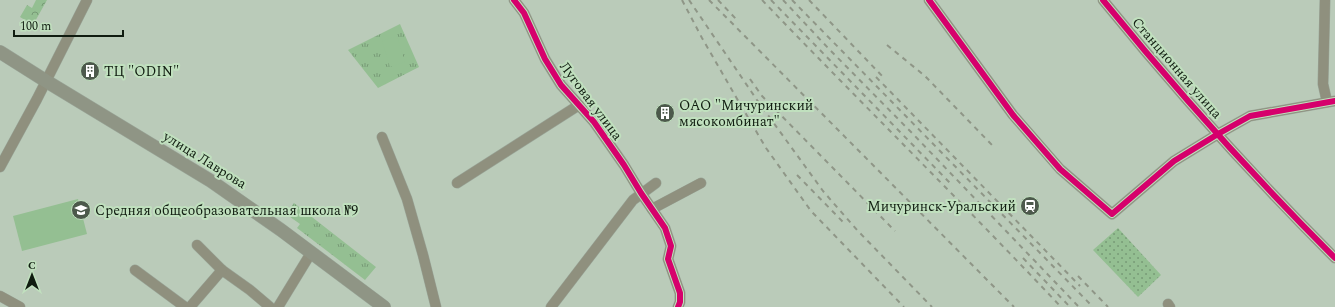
<svg xmlns="http://www.w3.org/2000/svg" width="1335" height="307" viewBox="0 0 1335 307" font-family="Spectral,serif">
<defs>
<pattern id="grass-tufts" width="24" height="20" patternUnits="userSpaceOnUse"><rect width="24" height="20" fill="#94bf92"/><path d="M3 7l-1-3M5 7V3M7 7l1-3M15 17l-1-3M17 17v-4M19 17l1-3" fill="none" stroke="#779a76"/></pattern>
<pattern id="forest-crowns" width="20" height="18" patternUnits="userSpaceOnUse"><rect width="20" height="18" fill="#94bf92"/><path d="M2 6a3 3 0 1 1 6 0M12 15a3 3 0 1 1 6 0" fill="none" stroke="#779a76"/></pattern>
<pattern id="park-dots" width="8" height="8" patternUnits="userSpaceOnUse"><rect width="8" height="8" fill="#94bf92"/><path d="M2 2h.1M6 6h.1" fill="none" stroke="#779a76" stroke-width="1.8" stroke-linecap="round"/></pattern>
</defs>
<rect width="100%" height="100%" fill="#bacbb9"/>
<g fill="url(#grass-tufts)">
<polygon points="400,24 419,67 378,88 348,50"/>
<polygon points="294,203 376,267 365,280 297,228 300,224 286,214"/>
</g>
<polygon fill="url(#forest-crowns)" points="36,0 47,0 33,25 20,17 27,5 32,8"/>
<polygon fill="url(#park-dots)" points="1118,228 1161,275 1138,297 1093,250"/>
<g fill="#94bf92">
<polygon points="397,36 405,62 390,67 382,41"/>
<polygon points="78,199 87,234 22,251 13,216"/>
</g>
<g fill="none" stroke-linecap="round" stroke-linejoin="round">
<g stroke="#9aa699" stroke-width="11">
<g id="minor">
<polyline points="514,0 524,13 545,59 561,85 594,122 624,165 641,193 665,228 671,246 668,259 680,293 680,302 678,307"/>
<polyline points="929,0 1013,115 1060,169 1112,214 1174,161 1218,134 1250,116 1335,101"/>
<path d="M1103,0C1176,90 1253,176 1335,258"/>
<polyline points="1325,0 1323,84 1327,102"/>
<polyline points="382,137 407,199 423,255 436,307"/>
<polyline points="0,167 37,99 87,0"/>
<polyline points="457,183 579,105"/>
<polyline points="652,209 701,183"/>
<polyline points="197,245 222,270 250,290 270,307"/>
<polyline points="135,270 185,307"/>
<polyline points="0,296 20,307"/>
<polyline points="1168,304 1170,307"/>
<polyline points="190,307 222,270"/>
<polyline points="278,307 311,253"/>
<polyline points="551,307 633,200 656,183"/>
</g>
</g>
<g stroke="#9aa699" stroke-width="14">
<polyline id="major" points="0,52 46,81 211,181 281,230 384,307"/>
</g>
<use href="#minor" stroke="#8f907e" stroke-width="10"/>
<use href="#major" stroke="#8f9585" stroke-width="13"/>
<g stroke="#8f9687" stroke-width="2" stroke-dasharray="5 5" stroke-linecap="butt">
<polyline points="682,0 702,38 736,97 766,148 811,211 904,307"/>
<polyline points="689,0 757,100 823,191 857,230 932,307"/>
<polyline points="709,0 1014,307"/>
<polyline points="718,0 736,19"/>
<path d="M762,0C861,103 963,203 1061,307"/>
<polyline points="771,0 950,183"/>
<polyline points="783,0 829,49 912,133 1079,307"/>
<polyline points="792,0 1093,307"/>
<polyline points="809,0 885,79"/>
<polyline points="887,45 925,76 992,145"/>
<polyline points="876,77 1080,286"/>
<polyline points="750,79 762,96 895,231"/>
<polyline points="797,175 845,224"/>
<polyline points="1023,258 1070,307"/>
<polyline points="1078,276 1108,307"/>
</g>
<g stroke="#c0e0be" stroke-width="8">
<g id="cycleway">
<polyline points="514,0 524,13 545,59 561,85 594,122 624,165 641,193 665,228 671,246 668,259 680,293 680,302 678,307"/>
<polyline points="929,0 1013,115 1060,169 1112,214 1174,161 1218,134 1250,116 1335,101"/>
<path d="M1103,0C1176,90 1253,176 1335,258"/>
</g>
</g>
<use href="#cycleway" stroke="#d6006c" stroke-width="6"/>
</g>
<defs>
<g id="building-disc" transform="scale(1)"><circle r="9.5" fill="#4c594b" stroke="#c0e0be"/><path d="M-4-6H4V6H1V3H-1V6H-4ZM-2.5-4.3h1.7v1.8h-1.7ZM.8-4.3h1.7v1.8H.8ZM-2.5-1h1.7V.8h-1.7ZM.8-1h1.7V.8H.8Z" fill="#fff"/></g>
<g id="station-disc" transform="scale(1)"><circle r="9.5" fill="#4c594b" stroke="#c0e0be"/><path d="M-3-6H3Q5-6 5-4V2Q5 4 3 4L4.5 6H3L1.5 4h-3L-3 6H-4.5L-3 4Q-5 4-5 2V-4Q-5-6-3-6ZM-3.5-4v3h7v-3ZM-3.5 1v1.5H-2V1ZM2 1v1.5H3.5V1Z" fill="#fff"/></g>
<g id="school-disc" transform="scale(1)"><circle r="9.5" fill="#4c594b" stroke="#c0e0be"/><path d="M0-5L7-2L0 1L-7-2ZM-4 1L0 2.5L4 1V4Q0 6-4 4Z" fill="#fff"/></g>
</defs>
<g fill-rule="evenodd">
<use href="#building-disc" x="90" y="71"/>
<use href="#building-disc" x="665" y="113"/>
<use href="#station-disc" x="1030" y="206"/>
<use href="#school-disc" x="81" y="210"/>
</g>
<g text-anchor="middle" dominant-baseline="central" stroke-width="4" stroke-linejoin="round" paint-order="stroke">
<g font-size="14" fill="#101c10" stroke="#c0e0be">
<text transform="translate(1177 68) rotate(49)">Станционная улица</text>
<text transform="translate(591 101) rotate(53)">Луговая улица</text>
<text transform="translate(205 160) rotate(32)">улица Лаврова</text>
</g>
<g font-size="14" fill="#101c10" stroke="#c0e0be" text-anchor="start">
<text x="104" y="71">ТЦ "ODIN"</text>
<text x="679" y="105">ОАО "Мичуринский<tspan x="679" dy="16">мясокомбинат"</tspan></text>
<text x="1016" y="206" text-anchor="end">Мичуринск-Уральский</text>
<text x="95" y="210">Средняя общеобразовательная школа №9</text>
</g>
</g>
<g transform="translate(32 275)" stroke="#c0e0be" stroke-width="3" paint-order="stroke">
<path d="M0-3L7 15L0 10L-7 15Z" fill="#101c10"/>
<text y="-6" font-size="11" font-weight="bold" text-anchor="middle" fill="#101c10">С</text>
</g>
<path d="M14 30v6h109v-6" fill="none" stroke="#101c10" stroke-width="2"/>
<text x="20" y="30" font-size="12" fill="#101c10" stroke="#c0e0be" stroke-width="3" paint-order="stroke">100 m</text>
</svg>
